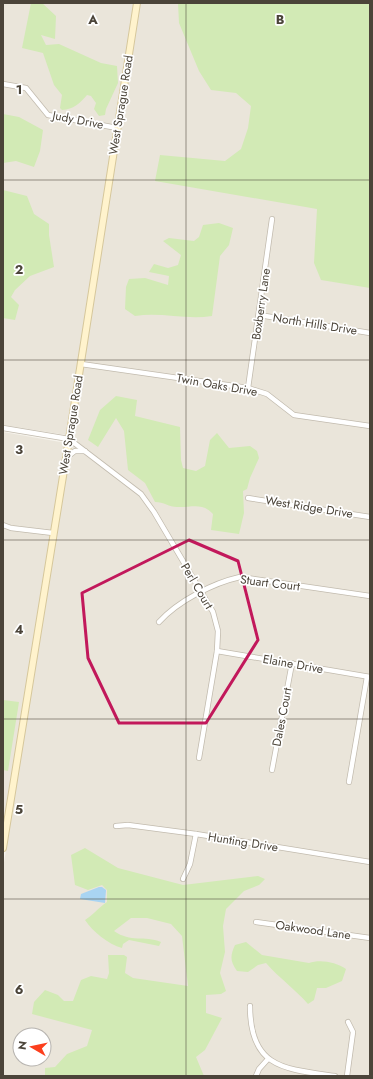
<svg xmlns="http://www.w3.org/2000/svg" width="373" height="1079" viewBox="0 0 373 1079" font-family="Jost,sans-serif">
<rect width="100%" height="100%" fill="#f6f3ec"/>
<g fill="#eae5da" fill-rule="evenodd">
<polygon points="3,3 134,3 66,435 3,425"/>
<path d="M139,3H370V1076H3V869L44,605L74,428ZM20,1035H44V1059H20Z"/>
<polygon points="3,432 66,443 3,833"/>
</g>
<g fill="#d2eab5">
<path d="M31,3H42L56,16L55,39L41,35L46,45L59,44L101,63L117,66L118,83L106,109L105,115L99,116L94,109L96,103L91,96L87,95C79,104 74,109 62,110L60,108L62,95L54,85L43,53L22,48Z"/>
<polygon points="178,3 370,3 370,288 321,280 314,263 317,209 155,181 160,155 225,161 241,149 248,128 251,106 236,93 211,90 199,71 179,23"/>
<polygon points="3,114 19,117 43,130 40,151 34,167 16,161 3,163"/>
<polygon points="3,190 27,196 34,214 49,224 49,235 54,267 30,276 15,290 11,297 19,305 15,320 3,318"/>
<path d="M219,223L233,228L229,245L220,256L212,316C186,320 161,312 135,316L125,309L126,287L129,279L145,278L168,285L169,276L149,272L154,264L168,268L178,265L181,255L163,241L169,238L194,241L199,237L203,225Z"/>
<path d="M116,396L137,400L135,416L180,427L181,460L183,468L196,471L205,466L210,440L217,433L229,448L250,446L257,451L259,458L250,478L247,489L243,491L244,513L239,534L211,530L213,514C202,502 191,508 177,507C169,507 164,502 155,502L145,483L128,470L124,431L116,418L98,447L88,440L100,410Z"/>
<polygon points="3,700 19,702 8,771 3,770"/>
<path d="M85,848L118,868L183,885L258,876L265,879L259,885L244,891L226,909L223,926L225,952L220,973L226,991L221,994L206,995V1013L222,1018L205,1050L196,1057L204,1076H45V1068L55,1067L67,1054L87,1046L92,1030L32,1014L34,1002L45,990L58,995L64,1001H73L81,980L91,976L107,979L109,973L108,955H124L127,957L125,973L133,978L188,986L182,936L171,924L147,918H131L114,931C131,943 144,935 161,942L159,946L129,940L123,944L122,948C108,944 93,932 85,920C93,915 98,908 107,902V890L102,885L88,890L75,885L71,855Z"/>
<path d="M246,942L262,955L309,963C320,959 336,962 346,969L342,981L326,988H317L314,1000L308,1004C295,989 279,978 266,963L258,965L248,972L237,971C230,961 230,956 235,945Z"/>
</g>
<polygon fill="#a9d4f2" points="99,887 102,887 106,890 105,903 80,899 81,894"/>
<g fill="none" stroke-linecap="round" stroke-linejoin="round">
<g stroke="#c2bbae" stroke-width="6">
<g id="street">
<polyline points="3,84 26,88 48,115 117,128"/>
<polyline points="259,315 370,333"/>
<polyline points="81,364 248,388 267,394 294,415 370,426"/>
<polyline points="248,388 272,219"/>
<polyline points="3,428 69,439 141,494 154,512 213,612 218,631 217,651 199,758"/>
<polyline points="66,458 75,451 85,451"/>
<polyline points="248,498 370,517"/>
<polyline points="3,525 11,528 53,533"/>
<path d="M159,622C178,601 213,583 240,577L370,596"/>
<polyline points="217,651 370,677"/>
<polyline points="272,770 292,663"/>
<polyline points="349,782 367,677"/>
<polyline points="116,826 128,825 196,834 370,862"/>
<polyline points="183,879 190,864 196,834"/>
<polyline points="256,922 370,938"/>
<path d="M250,1006C250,1068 284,1069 335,1076"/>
<polyline points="256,1076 259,1069 268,1059"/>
<polyline points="347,1076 353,1032 348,1022"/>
</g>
</g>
<g stroke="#d6c79b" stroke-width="8">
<polyline id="secondary" points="3,848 69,439 137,3"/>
</g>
<use href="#street" stroke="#fff" stroke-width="4.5"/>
<use href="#secondary" stroke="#fff3cd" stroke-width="6"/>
</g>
<path fill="none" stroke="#c2185b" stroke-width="3" stroke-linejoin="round" d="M189,540L238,561L258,640L206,723H119L88,658L82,593Z"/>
<path fill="none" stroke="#4b4439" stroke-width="1" stroke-opacity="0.55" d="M186,3V1076M3,180H370M3,360H370M3,540H370M3,719H370M3,899H370"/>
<g text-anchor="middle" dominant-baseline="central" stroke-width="3.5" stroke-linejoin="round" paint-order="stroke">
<g font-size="12" fill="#4b4439" stroke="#fff">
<text transform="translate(121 105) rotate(-81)">West Sprague Road</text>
<text transform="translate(78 120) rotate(11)">Judy Drive</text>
<text transform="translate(261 304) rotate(-82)">Boxberry Lane</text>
<text transform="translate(315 324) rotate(9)">North Hills Drive</text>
<text transform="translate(217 385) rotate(10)">Twin Oaks Drive</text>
<text transform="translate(71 425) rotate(-81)">West Sprague Road</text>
<text transform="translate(309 507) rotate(9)">West Ridge Drive</text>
<text transform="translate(270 583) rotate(7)">Stuart Court</text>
<text transform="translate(197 586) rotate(59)">Perl Court</text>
<text transform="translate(293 664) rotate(10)">Elaine Drive</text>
<text transform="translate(282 717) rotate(-79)">Dales Court</text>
<text transform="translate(243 842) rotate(9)">Hunting Drive</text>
<text transform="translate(313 930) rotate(8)">Oakwood Lane</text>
</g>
</g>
<g font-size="13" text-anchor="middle" font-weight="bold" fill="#4b4439" stroke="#fff" stroke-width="3.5" stroke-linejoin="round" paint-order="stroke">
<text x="93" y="24">A</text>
<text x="280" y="24">B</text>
<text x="19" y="94">1</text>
<text x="19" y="274">2</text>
<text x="19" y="454">3</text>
<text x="19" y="634">4</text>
<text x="19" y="814">5</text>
<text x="19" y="994">6</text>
</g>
<rect width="373" height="1079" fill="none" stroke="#4b4439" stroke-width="8"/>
<g transform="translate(32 1047) rotate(279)"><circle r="19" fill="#ffffff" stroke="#b7b4b0"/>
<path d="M0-3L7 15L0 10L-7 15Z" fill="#fc3f1d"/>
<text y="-6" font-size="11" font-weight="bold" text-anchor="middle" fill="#4b4439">N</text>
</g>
</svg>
